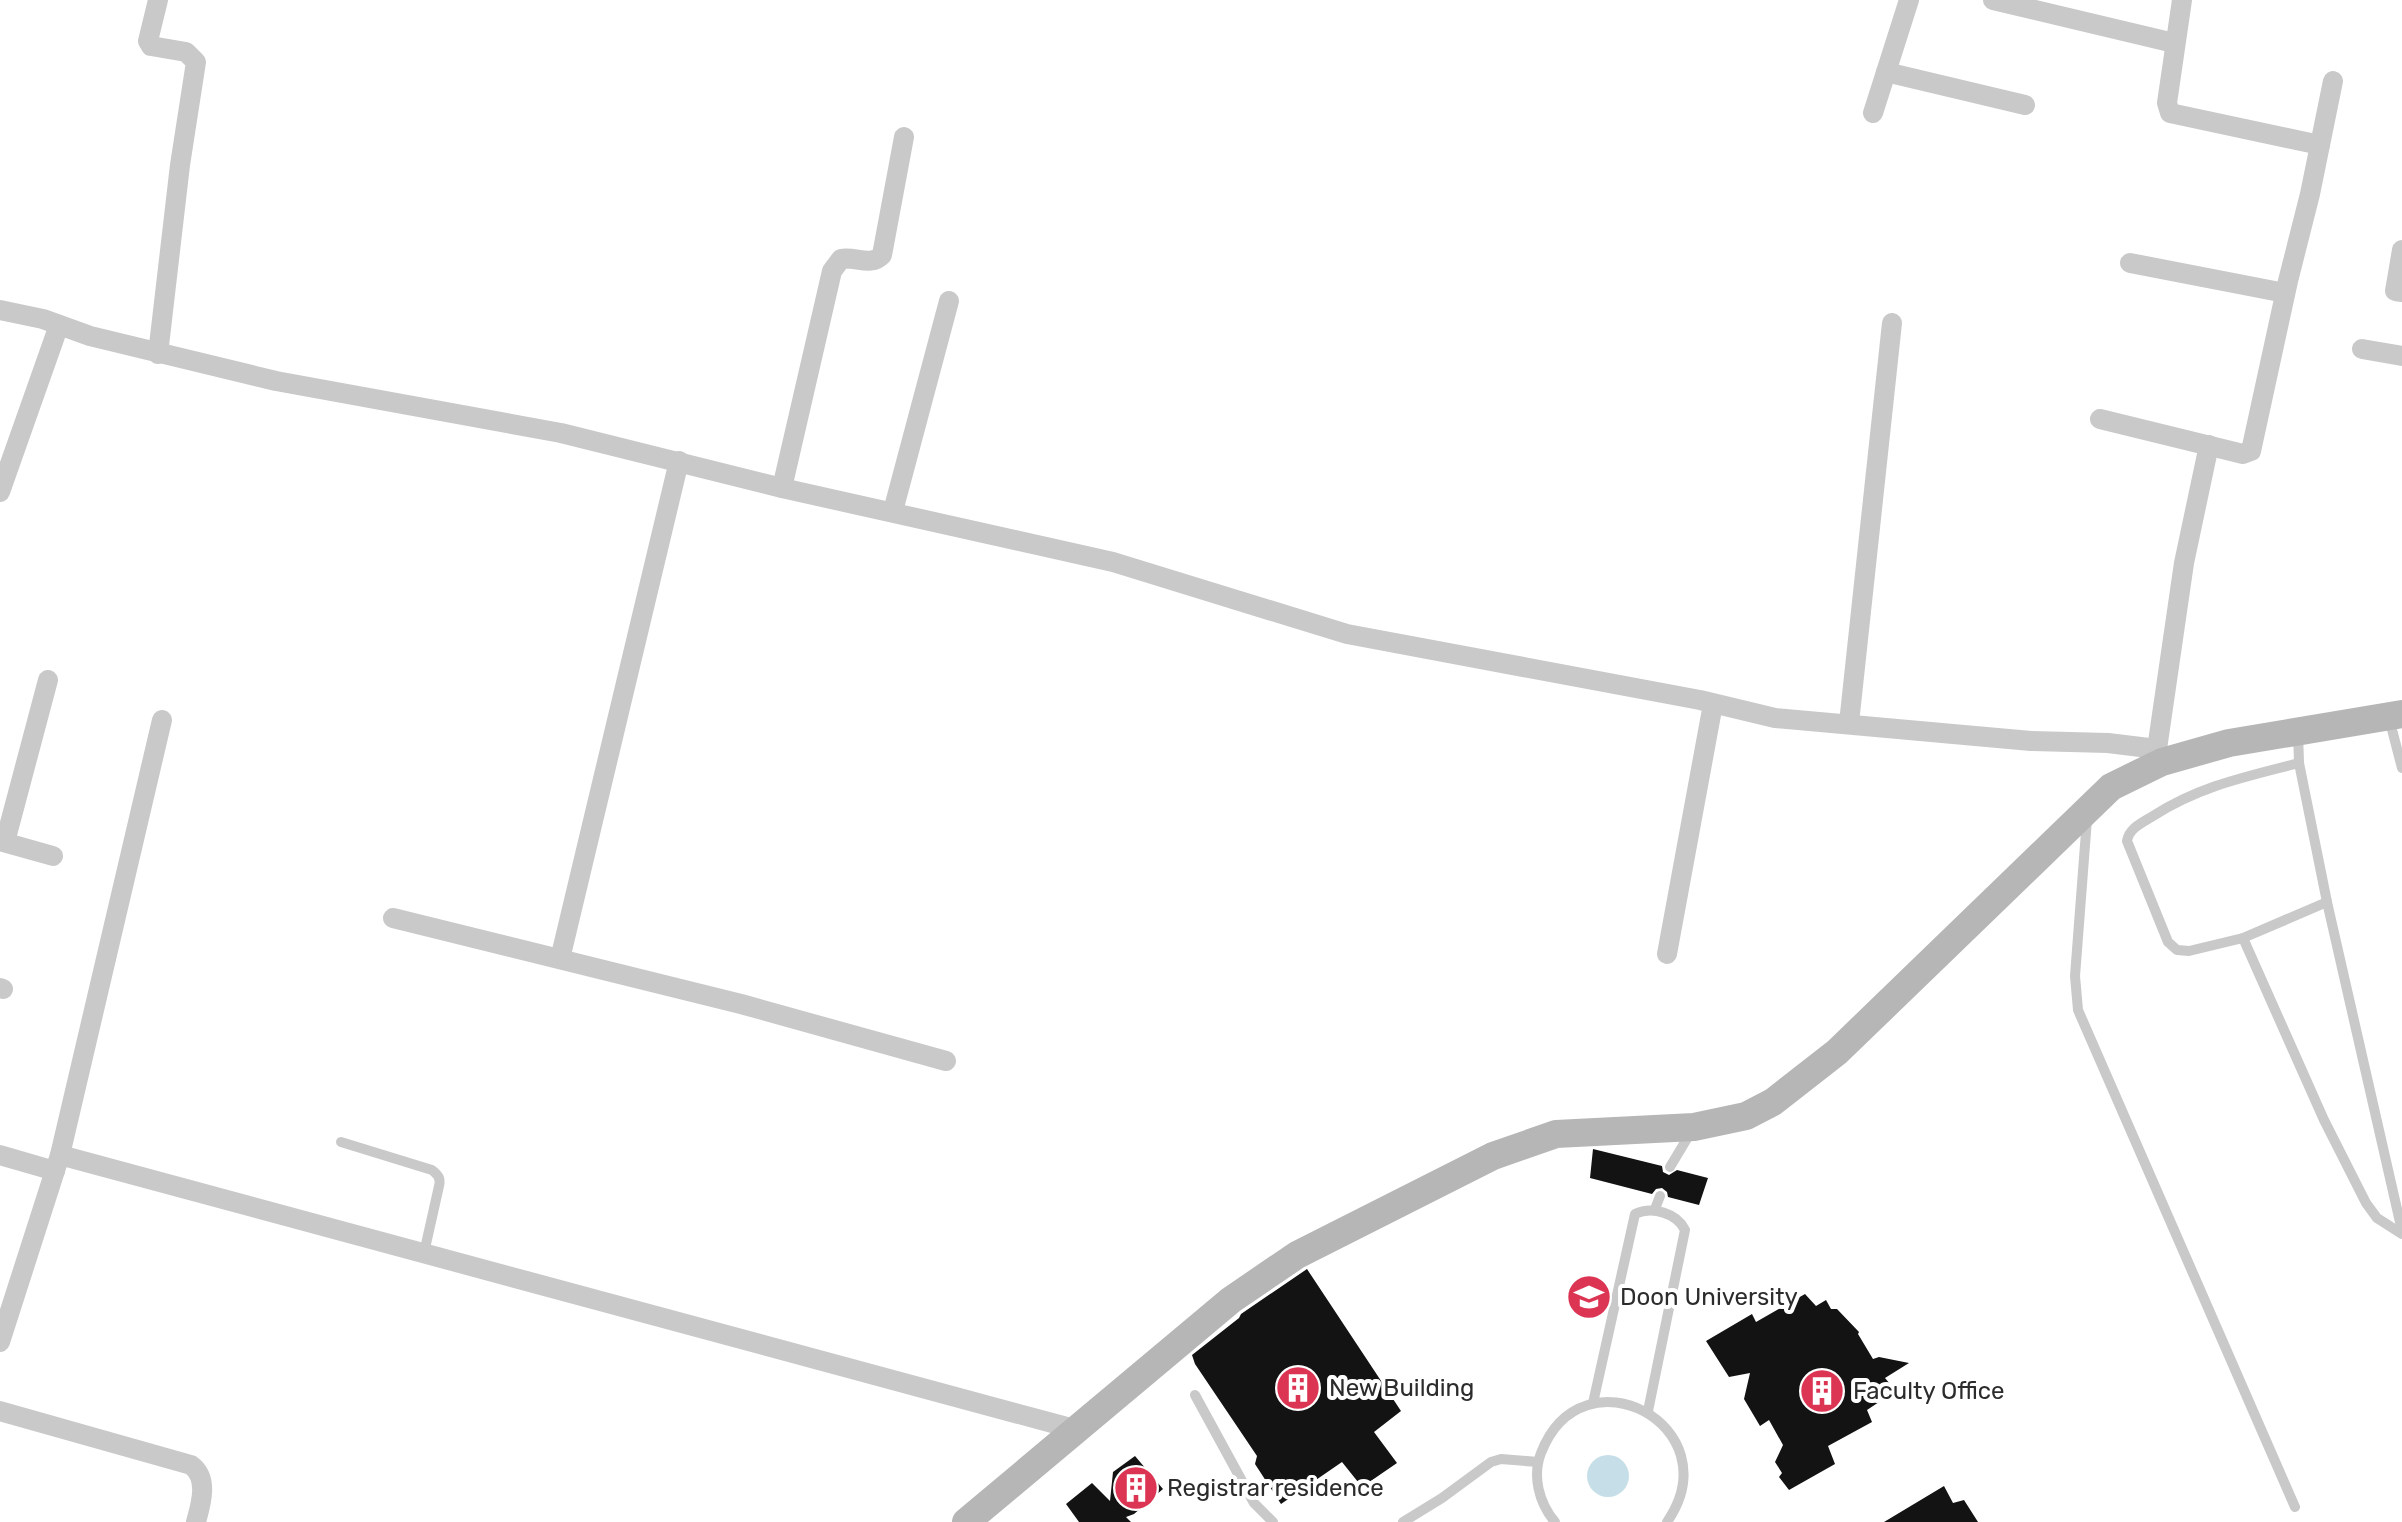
<svg xmlns="http://www.w3.org/2000/svg" width="2402" height="1522" viewBox="0 0 2402 1522" font-family="Rubik,sans-serif">
<rect width="100%" height="100%" fill="#fff"/>
<circle fill="#c6dee8" cx="1608" cy="1476" r="21"/>
<g fill="#131313">
<polygon points="1593,1149 1662,1166 1663,1172 1669,1175 1677,1170 1708,1178 1699,1205 1668,1197 1667,1192 1662,1188 1656,1189 1652,1194 1590,1178"/>
<polygon points="1307,1269 1401,1411 1374,1432 1397,1463 1362,1487 1342,1462 1281,1504 1255,1464 1257,1456 1195,1364 1192,1355 1239,1318 1241,1314"/>
<polygon points="1805,1294 1816,1306 1826,1300 1831,1309 1837,1309 1859,1332 1858,1334 1873,1359 1879,1357 1909,1363 1885,1378 1895,1390 1876,1395 1879,1402 1867,1410 1872,1422 1828,1446 1835,1464 1789,1490 1779,1477 1782,1473 1775,1462 1783,1445 1769,1420 1760,1426 1744,1399 1750,1373 1729,1377 1706,1341 1752,1314 1756,1322"/>
<polygon points="1135,1456 1163,1489 1134,1514 1126,1517 1131,1522 1079,1522 1066,1504 1092,1483 1110,1501 1113,1472"/>
<polygon points="1944,1486 1953,1503 1964,1500 1978,1522 1884,1522"/>
</g>
<g fill="none" stroke-linecap="round" stroke-linejoin="round">
<g stroke="#c9c9c9" stroke-width="10">
<polyline points="2389,718 2402,768"/>
<polyline points="2298,732 2299,763 2327,902 2402,1231"/>
<path d="M2299,763C2245,777 2200,786 2153,816C2142,823 2129,828 2127,841L2168,942L2177,950L2189,951L2243,938L2327,902"/>
<polyline points="2087,819 2075,976 2078,1010 2295,1507"/>
<polyline points="2243,938 2324,1120 2366,1203 2377,1218 2402,1234"/>
<path d="M341,1142L432,1170C438,1175 441,1178 439,1186L424,1253"/>
<polyline points="1670,1167 1691,1132"/>
<polyline points="1655,1209 1660,1196"/>
<polyline points="1195,1395 1254,1503 1273,1522"/>
<path d="M1593,1403L1635,1214C1652,1206 1677,1213 1685,1230L1648,1411"/>
<polyline points="1403,1522 1442,1498 1491,1462 1501,1459 1538,1462"/>
<path d="M1555,1522C1539,1503 1532,1476 1541,1453C1582,1346 1733,1426 1667,1522"/>
</g>
<g stroke="#c9c9c9" stroke-width="20">
<polyline points="158,0 148,41 151,46 186,52 196,62 180,165 158,354"/>
<polyline points="1993,0 2174,43"/>
<polyline points="2182,0 2167,103 2170,113 2320,145"/>
<polyline points="1886,72 2025,105"/>
<polyline points="1873,113 1909,0"/>
<polyline points="2402,250 2395,291 2402,292"/>
<polyline points="2130,263 2285,293"/>
<polyline points="0,310 43,319 90,336 276,381 561,433 782,488 1113,562 1347,634 1700,700 1775,718 2031,741 2108,743 2157,749"/>
<polyline points="2362,349 2402,356"/>
<polyline points="2100,419 2243,454 2251,451 2288,281 2310,194 2333,81"/>
<path d="M782,488L832,271L841,259C855,256 871,267 882,255L904,137"/>
<polyline points="0,492 59,325"/>
<polyline points="893,511 949,301"/>
<polyline points="1849,723 1892,323"/>
<polyline points="2160,758 2157,749 2184,563 2209,445"/>
<polyline points="0,841 53,856"/>
<polyline points="5,842 48,680"/>
<polyline points="393,918 741,1004 946,1061"/>
<polyline points="1667,954 1713,704"/>
<polyline points="560,959 679,461"/>
<polyline points="0,988 3,989"/>
<polyline points="0,1155 55,1171"/>
<polyline points="60,1155 1078,1430"/>
<polyline points="0,1342 60,1155 162,720"/>
<path d="M0,1411L191,1465C209,1478 201,1504 196,1522"/>
</g>
<polyline stroke="#b6b6b6" stroke-width="28" points="966,1522 1231,1300 1297,1255 1493,1156 1556,1134 1694,1127 1746,1116 1773,1102 1837,1052 2111,787 2162,762 2229,743 2402,714"/>
</g>
<defs>
<g id="university-disc" transform="scale(2.3)"><circle r="9.5" fill="#db3553" stroke="#fff"/><path d="M0-5L7-2L0 1L-7-2ZM-4 1L0 2.5L4 1V4Q0 6-4 4Z" fill="#fff"/></g>
<g id="building-disc" transform="scale(2.3)"><circle r="9.5" fill="#db3553" stroke="#fff"/><path d="M-4-6H4V6H1V3H-1V6H-4ZM-2.5-4.3h1.7v1.8h-1.7ZM.8-4.3h1.7v1.8H.8ZM-2.5-1h1.7V.8h-1.7ZM.8-1h1.7V.8H.8Z" fill="#fff"/></g>
</defs>
<g fill-rule="evenodd">
<use href="#university-disc" x="1589" y="1297"/>
<use href="#building-disc" x="1298" y="1388"/>
<use href="#building-disc" x="1822" y="1391"/>
<use href="#building-disc" x="1136" y="1488"/>
</g>
<g text-anchor="middle" dominant-baseline="central" stroke-width="8" stroke-linejoin="round" paint-order="stroke">
<g font-size="24" fill="#2c2c2c" stroke="#fff" text-anchor="start">
<text x="1620" y="1297">Doon University</text>
<text x="1329" y="1388">New Building</text>
<text x="1853" y="1391">Faculty Office</text>
<text x="1167" y="1488">Registrar residence</text>
</g>
</g>
</svg>
